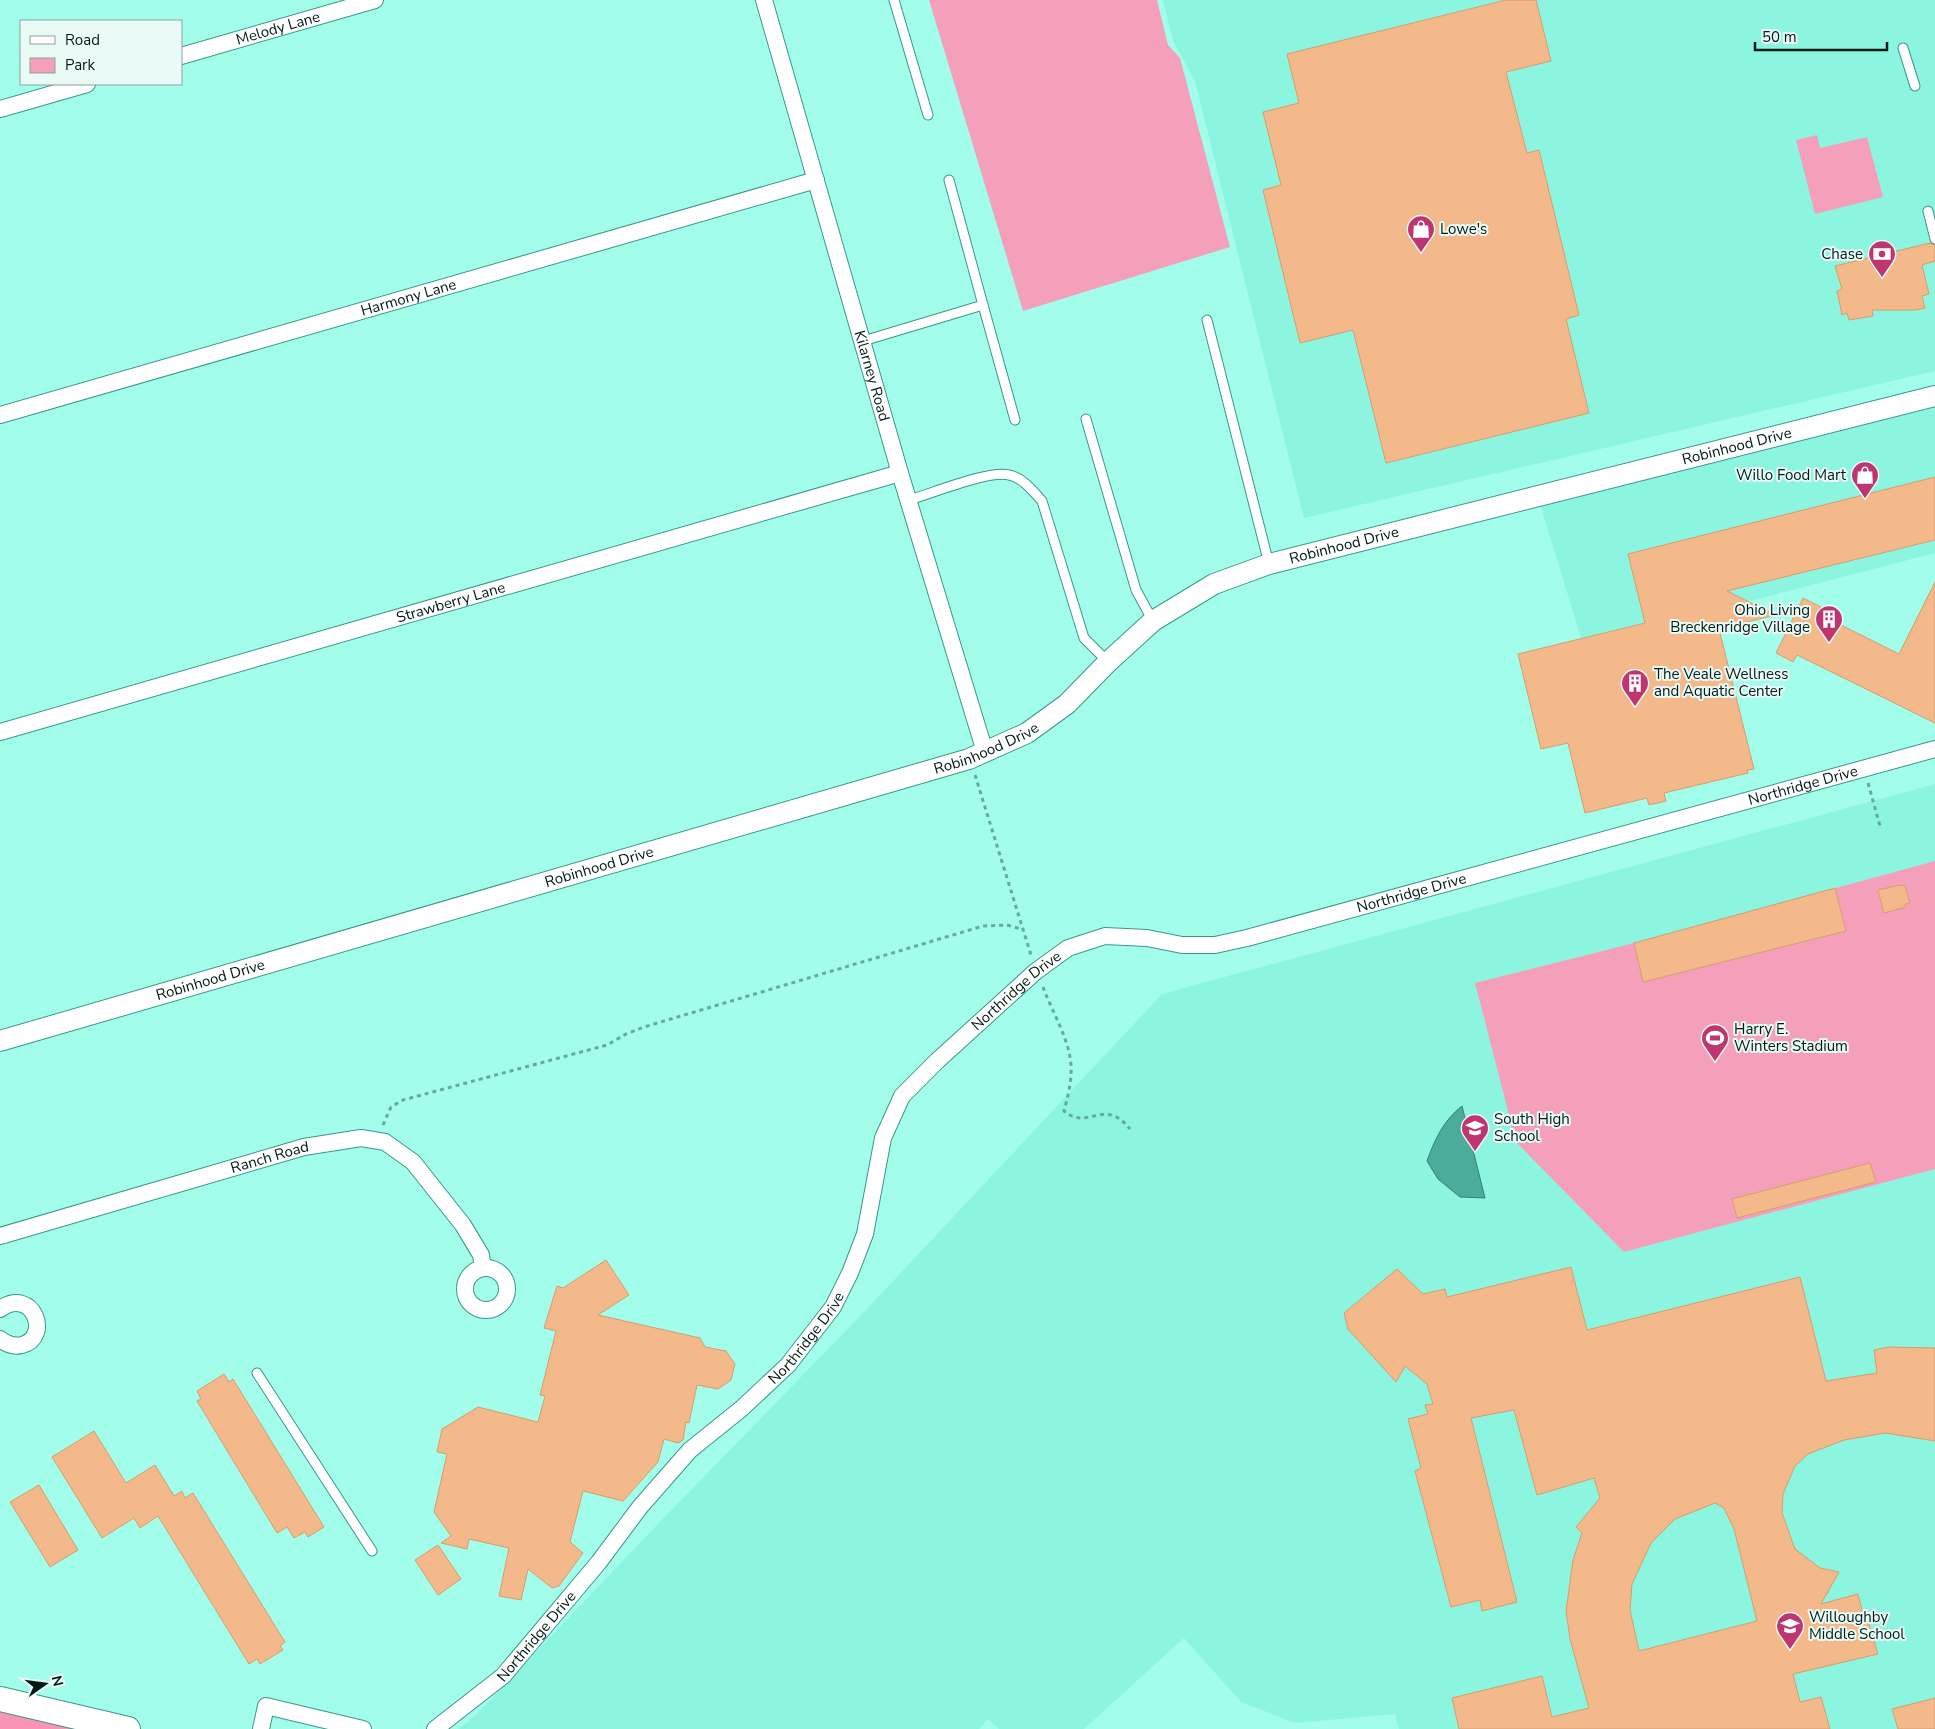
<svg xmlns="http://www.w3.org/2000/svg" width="1935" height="1729" viewBox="0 0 1935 1729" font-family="'Nunito Sans',sans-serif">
<rect width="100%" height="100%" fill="#a2feeb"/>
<g fill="#8cf5e0">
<polygon points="1163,0 1935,0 1935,371 1304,518 1195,81 1173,41"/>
<polygon points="1935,407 1935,553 1715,610 1713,606 1581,638 1540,504"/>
<polygon points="1935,784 1935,1729 1399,1729 1395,1714 1295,1723 1241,1702 1184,1638 1084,1729 999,1729 988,1719 979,1729 458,1729 475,1716 654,1528 866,1310 1162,994"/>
</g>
<g fill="#f5a0bb">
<polygon points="929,0 1157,0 1168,45 1180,58 1230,247 1023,311"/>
<polygon points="1817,135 1820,148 1867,137 1883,197 1815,214 1796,140"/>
<polygon points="1935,861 1935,1169 1624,1252 1516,1142 1475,983 1634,943"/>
</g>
<polygon fill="#f994b5" points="0,1699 128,1729 0,1729"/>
<path fill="#4bac9b" stroke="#348073" d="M1462,1106L1485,1198L1460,1197L1438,1179L1427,1161C1435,1139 1443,1121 1462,1106Z"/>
<g fill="#f4b98a" stroke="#d69d6e" fill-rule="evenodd">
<polygon points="1506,0 1536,0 1551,61 1506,72 1527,153 1539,150 1579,315 1566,319 1589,413 1386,463 1353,330 1300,343 1263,190 1281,185 1263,112 1299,103 1287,54"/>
<polygon points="1930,243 1935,245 1935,261 1922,265 1929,294 1922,296 1925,308 1916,310 1872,310 1873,316 1849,320 1847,313 1842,315 1837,291 1842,289 1835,266"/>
<polygon points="1935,477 1935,540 1727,591 1775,615 1719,629 1754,769 1747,770 1748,773 1664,793 1666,801 1649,805 1647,798 1585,813 1568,743 1541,749 1518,654 1645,623 1628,554"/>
<polygon points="1935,582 1935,723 1797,655 1793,662 1776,653 1803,598 1821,607 1817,613 1899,654"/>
<polygon points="1900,885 1905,886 1910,903 1905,904 1906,907 1884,913 1878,890"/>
<polygon points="1835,888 1846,931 1643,982 1634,943"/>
<polygon points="1870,1163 1876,1182 1737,1218 1732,1199"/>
<polygon points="606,1260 629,1295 598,1315 700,1338 705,1347 726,1351 735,1364 731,1380 718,1389 697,1385 689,1423 686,1422 683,1440 678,1443 664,1439 658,1462 623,1501 583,1491 570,1542 583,1553 559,1586 552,1588 528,1569 521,1600 499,1596 509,1548 469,1539 467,1549 441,1543 451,1536 434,1512 447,1454 437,1452 442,1429 478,1407 538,1422 545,1396 540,1395 556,1331 544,1328 557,1286 563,1288"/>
<path d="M1571,1267L1587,1330L1800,1277L1826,1381L1877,1373L1874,1350L1889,1347L1935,1348V1441L1885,1433L1844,1440L1808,1454L1795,1466L1783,1494L1782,1513L1795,1549L1820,1568L1839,1572L1821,1604L1858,1594L1865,1622L1868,1621L1878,1654L1793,1674L1800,1702L1821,1697L1830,1729H1459L1452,1698L1542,1676L1552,1717L1589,1708L1570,1639L1566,1611L1573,1560L1582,1533L1576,1527L1600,1498L1594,1478L1537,1495L1514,1410L1471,1418L1517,1602L1482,1611L1480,1600L1451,1607L1415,1471L1421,1468L1408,1419L1428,1414L1425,1405L1433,1404L1427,1384L1405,1366L1396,1382L1348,1329L1344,1313L1397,1269L1423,1294L1445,1289L1447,1297ZM1715,1503L1724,1508L1734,1529L1757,1621L1639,1651L1630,1610L1632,1584L1651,1543L1675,1519Z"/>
<polygon points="224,1374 229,1382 233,1379 324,1527 308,1537 305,1532 294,1538 287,1527 277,1533 197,1401 201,1399 197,1391"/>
<polygon points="94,1431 126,1483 155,1465 174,1496 182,1491 185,1498 193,1493 285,1642 280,1646 283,1650 260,1664 257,1659 249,1664 158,1516 140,1528 134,1518 102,1538 52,1457"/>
<polygon points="39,1485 78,1550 50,1567 10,1502"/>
<polygon points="438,1545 461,1579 438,1595 415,1560"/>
<polygon points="1935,1698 1935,1729 1898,1729 1892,1709"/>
</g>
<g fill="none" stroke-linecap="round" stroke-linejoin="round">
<g stroke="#399888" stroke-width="11">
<g id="service">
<polyline points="894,0 928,115"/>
<polyline points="1903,48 1915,86"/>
<polyline points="1928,211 1935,239"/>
<polyline points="983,305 1015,420"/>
<polyline points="1207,320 1269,564"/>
<polyline points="863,341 983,305 949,180"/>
<polyline points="1086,419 1136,590 1153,621"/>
<path d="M909,500C931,494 988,470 1009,475C1022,477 1034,492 1042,501L1084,638L1108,662"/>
<polyline points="257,1373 372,1551"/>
</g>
</g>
<g stroke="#399888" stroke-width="18">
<g id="minor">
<path id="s1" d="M764,0L900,473L985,752"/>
<path id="s2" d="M181,56L375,0"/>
<polyline points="0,109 87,84"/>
<path id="s3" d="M0,415L816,180"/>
<path id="s4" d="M0,732L900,473"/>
<path id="s5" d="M0,1236L304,1147L361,1138L385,1142L413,1162L463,1225L481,1255L483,1268"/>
<circle cx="486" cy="1289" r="21"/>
<path d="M0,1309C33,1286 52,1337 22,1345C13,1347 6,1344 0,1339"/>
<polyline points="261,1729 266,1706 363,1729"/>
<path id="s6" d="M435,1729L503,1676L599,1562L640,1507L690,1450L741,1409L788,1365L833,1307L850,1273L865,1234L883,1138L902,1096L937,1061L1035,972L1068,948L1105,936L1147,938L1182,945H1215L1247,938L1935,749"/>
</g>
</g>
<g stroke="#399888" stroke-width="22">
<g id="tertiary">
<path id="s7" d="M0,1041L969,759L1027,733L1067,704L1108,662L1153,621L1214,584L1269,564L1935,396"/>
</g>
</g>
<g stroke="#399888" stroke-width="26">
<polyline id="secondary" points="0,1699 128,1729"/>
</g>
<g stroke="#66aa9c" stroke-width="3" stroke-dasharray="4 4" stroke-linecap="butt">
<polyline points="975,775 1031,955"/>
<polyline points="1868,783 1880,826"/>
<path d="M1043,987C1052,1012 1069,1038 1071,1065C1072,1080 1068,1096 1064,1111C1089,1132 1103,1096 1130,1129"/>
<polyline points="383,1125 391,1107 403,1100 607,1045 626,1034 644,1027 983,926 1007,925 1021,929"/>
</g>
<use href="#service" stroke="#fff" stroke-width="9"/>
<use href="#minor" stroke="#fff" stroke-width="16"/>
<use href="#tertiary" stroke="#fff" stroke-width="20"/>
<use href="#secondary" stroke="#fff" stroke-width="24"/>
</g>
<defs>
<g id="shop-pin" transform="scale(1.4375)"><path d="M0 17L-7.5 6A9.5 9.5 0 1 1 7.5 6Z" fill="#bf356f" stroke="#eafbf7"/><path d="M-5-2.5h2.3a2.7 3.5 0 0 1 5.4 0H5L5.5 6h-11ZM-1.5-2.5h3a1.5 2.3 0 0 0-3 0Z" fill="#fff"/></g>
<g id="bank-pin" transform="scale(1.4375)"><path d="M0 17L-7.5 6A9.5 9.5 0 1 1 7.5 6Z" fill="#bf356f" stroke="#eafbf7"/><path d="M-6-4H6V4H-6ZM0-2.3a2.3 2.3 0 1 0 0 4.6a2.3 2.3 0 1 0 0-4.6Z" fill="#fff"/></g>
<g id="building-pin" transform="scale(1.4375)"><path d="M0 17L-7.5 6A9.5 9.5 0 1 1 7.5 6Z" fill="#bf356f" stroke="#eafbf7"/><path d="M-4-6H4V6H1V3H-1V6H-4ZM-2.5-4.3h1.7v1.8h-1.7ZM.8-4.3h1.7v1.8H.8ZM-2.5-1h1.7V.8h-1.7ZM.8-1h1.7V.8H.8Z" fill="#fff"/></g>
<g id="stadium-pin" transform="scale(1.4375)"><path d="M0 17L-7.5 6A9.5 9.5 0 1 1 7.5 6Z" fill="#bf356f" stroke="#eafbf7"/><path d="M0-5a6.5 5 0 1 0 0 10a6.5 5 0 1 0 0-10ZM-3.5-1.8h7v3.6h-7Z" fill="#fff"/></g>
<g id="school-pin" transform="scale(1.4375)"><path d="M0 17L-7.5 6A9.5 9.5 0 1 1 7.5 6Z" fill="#bf356f" stroke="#eafbf7"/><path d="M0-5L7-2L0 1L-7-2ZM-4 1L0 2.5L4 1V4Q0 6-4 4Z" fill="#fff"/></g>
</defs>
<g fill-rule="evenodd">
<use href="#shop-pin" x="1421" y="229"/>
<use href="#bank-pin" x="1882" y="254"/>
<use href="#shop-pin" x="1865" y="475"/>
<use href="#building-pin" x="1829" y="619"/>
<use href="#building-pin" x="1635" y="683"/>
<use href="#stadium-pin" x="1715" y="1038"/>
<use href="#school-pin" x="1475" y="1128"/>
<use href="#school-pin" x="1790" y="1626"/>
</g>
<g text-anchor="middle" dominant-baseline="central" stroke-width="4" stroke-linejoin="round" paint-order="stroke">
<g font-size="15" fill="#001a15" stroke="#eafbf7">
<text stroke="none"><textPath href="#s2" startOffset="101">Melody Lane</textPath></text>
<text stroke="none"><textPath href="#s3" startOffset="425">Harmony Lane</textPath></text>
<text stroke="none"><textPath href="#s1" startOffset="391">Kilarney Road</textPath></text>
<text stroke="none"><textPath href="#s7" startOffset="1854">Robinhood Drive</textPath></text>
<text stroke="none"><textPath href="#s7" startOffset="1449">Robinhood Drive</textPath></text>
<text stroke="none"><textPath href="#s4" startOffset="469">Strawberry Lane</textPath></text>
<text stroke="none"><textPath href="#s7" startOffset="1029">Robinhood Drive</textPath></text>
<text stroke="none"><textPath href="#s6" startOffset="1788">Northridge Drive</textPath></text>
<text stroke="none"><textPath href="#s7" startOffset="624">Robinhood Drive</textPath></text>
<text stroke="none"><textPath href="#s6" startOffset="1382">Northridge Drive</textPath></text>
<text stroke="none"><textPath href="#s7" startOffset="219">Robinhood Drive</textPath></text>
<text stroke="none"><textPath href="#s6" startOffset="962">Northridge Drive</textPath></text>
<text stroke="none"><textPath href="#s5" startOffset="281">Ranch Road</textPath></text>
<text stroke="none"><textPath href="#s6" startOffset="542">Northridge Drive</textPath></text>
<text stroke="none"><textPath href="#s6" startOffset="138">Northridge Drive</textPath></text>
</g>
<g font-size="15" fill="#001a15" stroke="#eafbf7" text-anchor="start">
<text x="1440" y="229">Lowe's</text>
<text x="1863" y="254" text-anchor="end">Chase</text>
<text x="1846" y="475" text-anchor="end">Willo Food Mart</text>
<text x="1810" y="610" text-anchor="end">Ohio Living<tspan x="1810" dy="17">Breckenridge Village</tspan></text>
<text x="1654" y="674">The Veale Wellness<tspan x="1654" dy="17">and Aquatic Center</tspan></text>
<text x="1734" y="1029">Harry E.<tspan x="1734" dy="17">Winters Stadium</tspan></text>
<text x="1494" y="1119">South High<tspan x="1494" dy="17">School</tspan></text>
<text x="1809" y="1617">Willoughby<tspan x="1809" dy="17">Middle School</tspan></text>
</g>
</g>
<rect x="20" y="20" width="162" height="65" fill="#eafbf7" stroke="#8ca19d"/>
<rect x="30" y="36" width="25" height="8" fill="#ffffff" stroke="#8ca19d"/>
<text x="65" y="45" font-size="15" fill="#001a15">Road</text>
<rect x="30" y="58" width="25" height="15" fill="#f5a0bb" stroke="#8ca19d"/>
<text x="65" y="70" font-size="15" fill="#001a15">Park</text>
<g transform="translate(45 1684) rotate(76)" stroke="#eafbf7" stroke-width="4" paint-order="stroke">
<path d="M0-4L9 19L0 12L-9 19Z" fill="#001a15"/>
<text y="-8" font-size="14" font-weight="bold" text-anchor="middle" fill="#001a15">N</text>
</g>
<path d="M1755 42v8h132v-8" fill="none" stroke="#001a15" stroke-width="2.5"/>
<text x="1762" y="42" font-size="15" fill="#001a15" stroke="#eafbf7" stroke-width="4" paint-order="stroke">50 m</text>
</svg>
